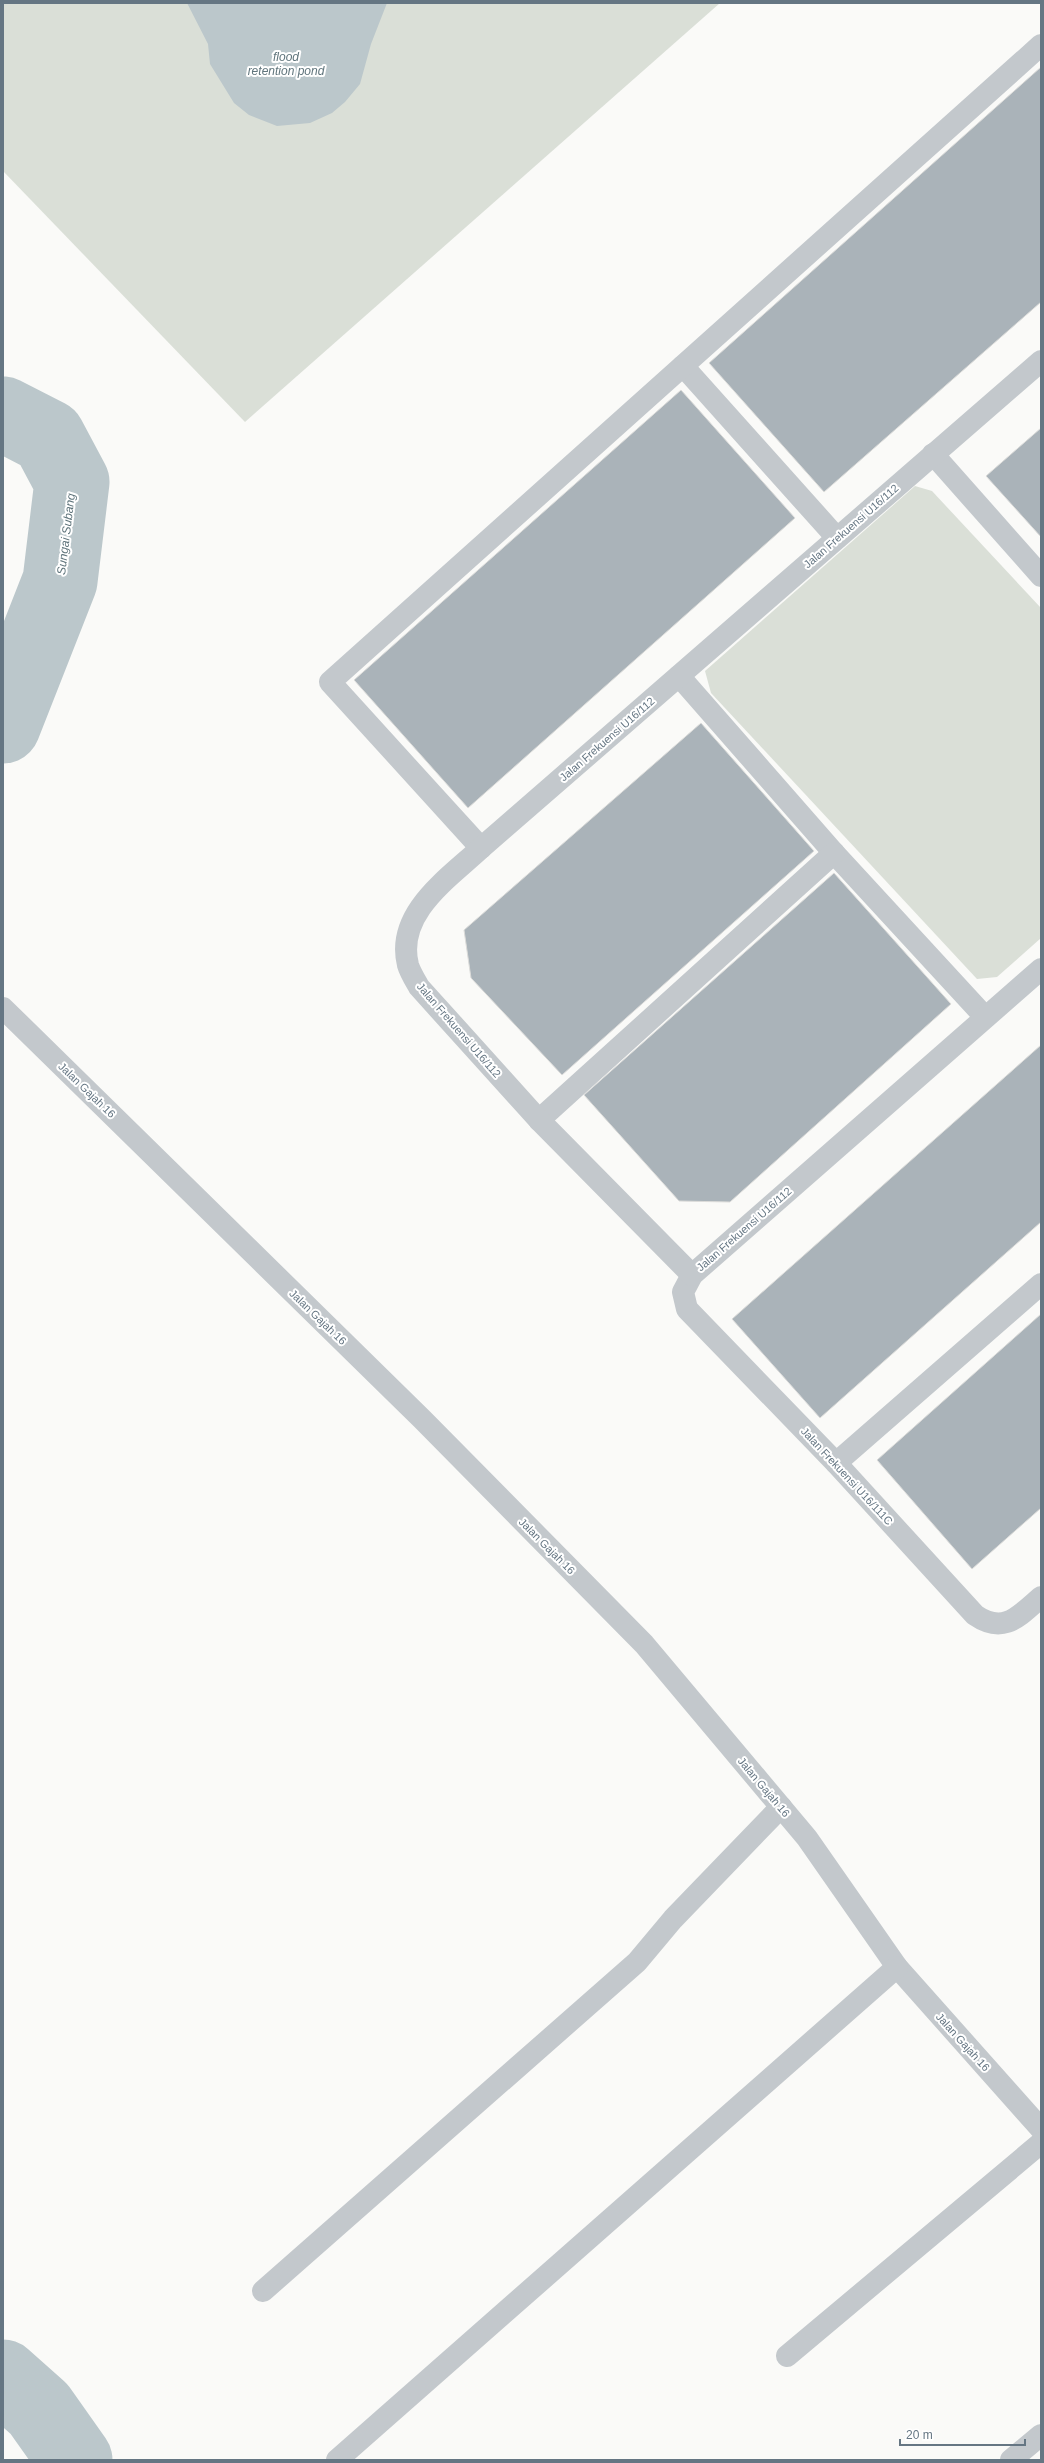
<svg xmlns="http://www.w3.org/2000/svg" width="1044" height="2463" viewBox="0 0 1044 2463" font-family="Arial,sans-serif">
<rect width="100%" height="100%" fill="#fafaf8"/>
<g fill="#dadfd7">
<polygon points="3,3 720,3 245,422 3,171"/>
<polygon points="915,486 932,491 1041,608 1041,938 997,977 977,979 711,693 705,671"/>
</g>
<polygon fill="#bbc7cb" points="187,3 387,3 371,44 360,84 345,102 332,113 310,123 277,126 249,115 234,103 210,64 208,44"/>
<g fill="none" stroke-linecap="round" stroke-linejoin="round">
<g stroke="#bbc7cb" stroke-width="75">
<polyline points="3,414 48,437 72,482 60,581 3,726"/>
<polyline points="3,2377 39,2409 75,2460"/>
</g>
</g>
<g fill="#aab3b9" stroke="#dcdcda">
<polygon points="1041,67 1041,302 824,492 709,363"/>
<polygon points="681,390 795,518 468,808 354,680"/>
<polygon points="1041,428 1041,537 986,476"/>
<polygon points="701,723 814,851 562,1075 471,978 464,930"/>
<polygon points="834,873 951,1004 730,1202 679,1201 584,1095"/>
<polygon points="1041,1045 1041,1222 820,1418 732,1319"/>
<polygon points="1041,1314 1041,1508 972,1569 877,1460"/>
</g>
<g fill="none" stroke-linecap="round" stroke-linejoin="round">
<g stroke="#c3c8cc" stroke-width="22">
<polyline points="683,366 837,538"/>
<polyline points="933,454 1041,576"/>
<polyline points="679,676 834,853 985,1017"/>
<polyline points="481,848 330,682 1041,45"/>
<path d="M1041,969L692,1275L683,1292L687,1309L836,1463L975,1615C1004,1635 1019,1616 1041,1597"/>
<polyline points="3,1008 422,1419 644,1644 807,1838 897,1967 1041,2129"/>
<polyline points="539,1120 834,853"/>
<path d="M692,1275L539,1120L419,987C415,980 410,972 408,965C395,913 449,878 481,848L1041,361"/>
<polyline points="836,1463 1041,1284"/>
<polyline points="263,2291 637,1962 673,1919 781,1807"/>
<polyline points="787,2356 1041,2143"/>
<polyline points="337,2460 897,1967"/>
<polyline points="1011,2460 1041,2435"/>
</g>
</g>
<g text-anchor="middle" dominant-baseline="central" stroke-width="4" stroke-linejoin="round" paint-order="stroke">
<g font-size="11" fill="#657683" stroke="#fff">
<text transform="translate(851 526) rotate(-41)">Jalan Frekuensi U16/112</text>
<text transform="translate(607 739) rotate(-41)">Jalan Frekuensi U16/112</text>
<text transform="translate(459 1030) rotate(49)">Jalan Frekuensi U16/112</text>
<text transform="translate(87 1090) rotate(44)">Jalan Gajah 16</text>
<text transform="translate(744 1229) rotate(-41)">Jalan Frekuensi U16/112</text>
<text transform="translate(318 1317) rotate(44)">Jalan Gajah 16</text>
<text transform="translate(847 1476) rotate(47)">Jalan Frekuensi U16/111C</text>
<text transform="translate(547 1546) rotate(45)">Jalan Gajah 16</text>
<text transform="translate(764 1787) rotate(50)">Jalan Gajah 16</text>
<text transform="translate(963 2042) rotate(48)">Jalan Gajah 16</text>
</g>
<g font-size="12" font-style="italic" fill="#60757c" stroke="#fff">
<text x="286" y="57">flood<tspan x="286" dy="14">retention pond</tspan></text>
<text transform="translate(66 534) rotate(-83)">Sungai Subang</text>
</g>
</g>
<rect width="1044" height="2463" fill="none" stroke="#657683" stroke-width="8"/>
<path d="M900 2439v6h125v-6" fill="none" stroke="#657683" stroke-width="2"/>
<text x="906" y="2439" font-size="12" fill="#657683" stroke="#ffffff" stroke-width="3" paint-order="stroke">20 m</text>
</svg>
